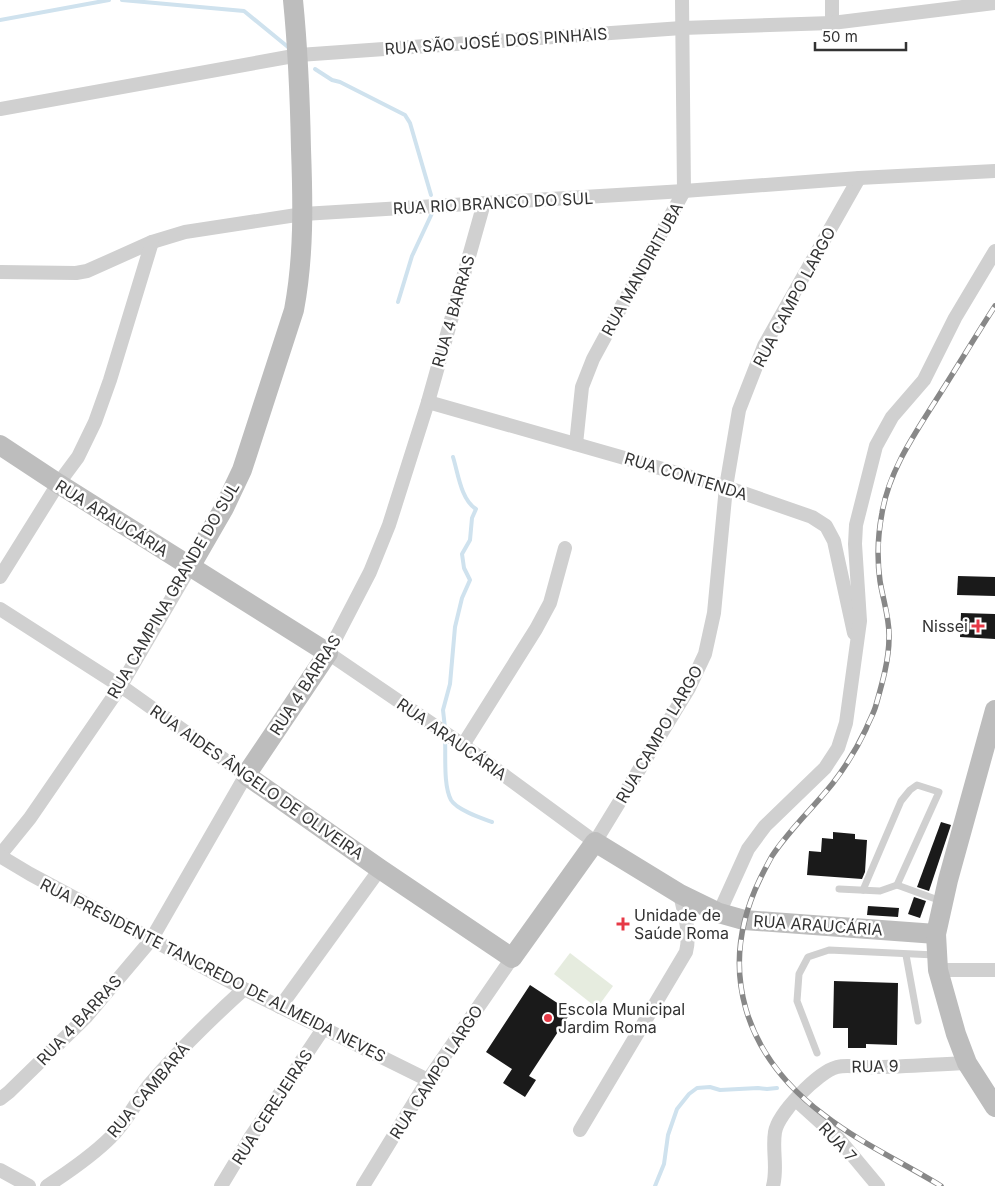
<svg xmlns="http://www.w3.org/2000/svg" width="995" height="1186" viewBox="0 0 995 1186" font-family="Inter,sans-serif">
<rect width="100%" height="100%" fill="#fff"/>
<polygon fill="#e6ecdf" points="570,953 613,986 597,1008 554,974"/>
<g fill="none" stroke-linecap="round" stroke-linejoin="round">
<g stroke="#cfe2ee" stroke-width="4">
<polyline points="122,0 244,11 288,47"/>
<polyline points="0,20 109,0"/>
<polyline points="315,69 332,80 340,82 405,115 410,123 431,195"/>
<polyline points="398,302 412,256 434,209"/>
<path d="M445,728L443,710L450,684L455,627L462,598L470,580L464,568L462,554L470,540L472,518L476,509C461,500 458,473 453,457"/>
<path d="M445,738C446,755 443,785 451,800C457,810 481,818 492,822"/>
<polyline points="655,1186 664,1164 668,1135 677,1109 689,1094 697,1088 710,1087 720,1090 758,1088 767,1089 777,1088"/>
</g>
</g>
<g fill="#1a1a1a">
<polygon points="958,576 995,577 995,596 957,595"/>
<polygon points="961,613 995,614 995,639 960,637"/>
<polygon points="941,822 951,825 929,891 917,887"/>
<polygon points="833,832 855,834 855,839 867,840 865,872 862,879 807,875 809,851 821,852 822,838 833,839"/>
<polygon points="914,897 926,901 920,918 908,914"/>
<polygon points="868,906 899,908 898,917 867,915"/>
<polygon points="834,981 898,983 897,1045 866,1044 866,1048 848,1048 848,1028 833,1028"/>
<polygon points="530,985 571,1012 529,1076 536,1080 525,1097 503,1083 512,1069 486,1052"/>
</g>
<g fill="none" stroke-linecap="round" stroke-linejoin="round">
<g stroke="#d0d0d0" stroke-width="7">
<polyline points="839,889 880,891 897,885 941,901"/>
<polyline points="863,890 901,801 910,790 917,785 939,792 897,885"/>
<polyline points="906,955 918,1021"/>
<polyline points="817,1053 797,1001 799,974 808,957 829,950 935,955"/>
</g>
<g stroke="#d0d0d0" stroke-width="14">
<polyline points="832,23 832,0"/>
<polyline points="0,109 299,55 682,28 832,23 995,3"/>
<polyline points="484,203 428,402 389,525 370,572 328,653 463,745 595,842 689,688 705,654 714,613 726,487 739,410 764,346 859,178"/>
<polyline points="0,272 76,273 87,271 152,242 185,232 303,214 684,191 859,178 995,171"/>
<polyline points="428,402 726,487 812,517 826,526 834,541 854,633"/>
<polyline points="576,444 582,387 593,359 684,191 682,0"/>
<polyline points="0,577 58,484 78,457 95,422 110,380 152,242"/>
<polyline points="0,609 128,691 246,775 151,940 86,1017 9,1092 0,1099"/>
<polyline points="463,745 536,629 550,603 565,548"/>
<polyline points="0,855 30,818 120,687 190,567"/>
<polyline points="0,856 30,874 244,989 428,1080"/>
<polyline points="719,913 748,849 765,826 825,768 838,748 846,723 860,621 855,544 856,525 876,446 892,417 924,380 955,318 995,251"/>
<polyline points="938,970 995,970"/>
<polyline points="280,1007 380,869"/>
<polyline points="796,1100 838,1138 878,1186"/>
<path d="M580,1130L686,952C691,932 684,914 680,894"/>
<polyline points="0,1170 29,1186"/>
<path d="M47,1186C70,1171 92,1156 111,1137C127,1122 136,1101 150,1084C179,1050 211,1019 244,989"/>
<polyline points="221,1186 250,1138 323,1029"/>
<polyline points="363,1186 428,1080 512,958"/>
<path d="M773,1186C778,1168 772,1150 775,1132C778,1113 818,1072 837,1067C848,1064 863,1068 875,1067C906,1067 937,1064 967,1063"/>
</g>
<g stroke="#bdbdbd" stroke-width="20">
<polyline points="0,445 59,484 328,653 246,775 380,869 512,958 595,842 680,894 719,913 744,920 936,934"/>
<path d="M190,567L224,508L242,470L294,310C304,257 303,203 301,149C300,99 298,50 293,0"/>
<polyline points="995,710 948,880 936,934 938,970 956,1034 967,1063 995,1107"/>
</g>
<g stroke="#888" stroke-width="5.5">
<path id="rail" d="M941,1186C902,1162 860,1143 824,1115C745,1056 716,970 760,879C764,871 768,863 772,856C790,829 813,808 833,783C846,766 857,748 866,729C869,721 874,713 876,705C882,684 889,660 889,638C890,620 883,600 880,581C877,560 878,534 882,513C889,471 914,435 936,400C956,369 975,337 995,306"/>
</g>
<use href="#rail" stroke="#fff" stroke-width="4" stroke-dasharray="11" stroke-linecap="butt"/>
</g>
<g fill="#e63946" stroke="#fff" stroke-width="2">
<path d="M975.5 618.5h5v5h5v5h-5v5h-5v-5h-5v-5h5z"/>
<path d="M620.5 916.5h5v5h5v5h-5v5h-5v-5h-5v-5h5z"/>
<circle cx="548" cy="1018" r="5"/>
</g>
<g text-anchor="middle" dominant-baseline="central" stroke-width="5" stroke-linejoin="round" paint-order="stroke">
<g font-size="16" fill="#333" stroke="#fff">
<text transform="translate(496 41) rotate(-4)">RUA SÃO JOSÉ DOS PINHAIS</text>
<text transform="translate(493 203) rotate(-3)">RUA RIO BRANCO DO SUL</text>
<text transform="translate(642 269) rotate(-61)">RUA MANDIRITUBA</text>
<text transform="translate(794 297) rotate(-62)">RUA CAMPO LARGO</text>
<text transform="translate(453 311) rotate(-74)">RUA 4 BARRAS</text>
<text transform="translate(686 476) rotate(17)">RUA CONTENDA</text>
<text transform="translate(112 518) rotate(32)">RUA ARAUCÁRIA</text>
<text transform="translate(173 590) rotate(-60)">RUA CAMPINA GRANDE DO SUL</text>
<text transform="translate(305 685) rotate(-57)">RUA 4 BARRAS</text>
<text transform="translate(659 734) rotate(-60)">RUA CAMPO LARGO</text>
<text transform="translate(452 739) rotate(35)">RUA ARAUCÁRIA</text>
<text transform="translate(257 782) rotate(35)">RUA AIDES ÂNGELO DE OLIVEIRA</text>
<text transform="translate(818 925) rotate(4)">RUA ARAUCÁRIA</text>
<text transform="translate(213 970) rotate(27)">RUA PRESIDENTE TANCREDO DE ALMEIDA NEVES</text>
<text transform="translate(79 1020) rotate(-47)">RUA 4 BARRAS</text>
<text transform="translate(875 1066) rotate(-1)">RUA 9</text>
<text transform="translate(436 1072) rotate(-57)">RUA CAMPO LARGO</text>
<text transform="translate(148 1090) rotate(-50)">RUA CAMBARÁ</text>
<text transform="translate(272 1107) rotate(-57)">RUA CEREJEIRAS</text>
<text transform="translate(838 1142) rotate(47)">RUA 7</text>
</g>
<g font-size="16" fill="#333" stroke="#fff" text-anchor="start">
<text x="968" y="626" text-anchor="end">Nissei</text>
<text x="634" y="915">Unidade de<tspan x="634" dy="18">Saúde Roma</tspan></text>
<text x="558" y="1009">Escola Municipal<tspan x="558" dy="18">Jardim Roma</tspan></text>
</g>
</g>
<path d="M815 42v8h91v-8" fill="none" stroke="#333333" stroke-width="2.5"/>
<text x="822" y="42" font-size="15" fill="#333333" stroke="#ffffff" stroke-width="4" paint-order="stroke">50 m</text>
</svg>
